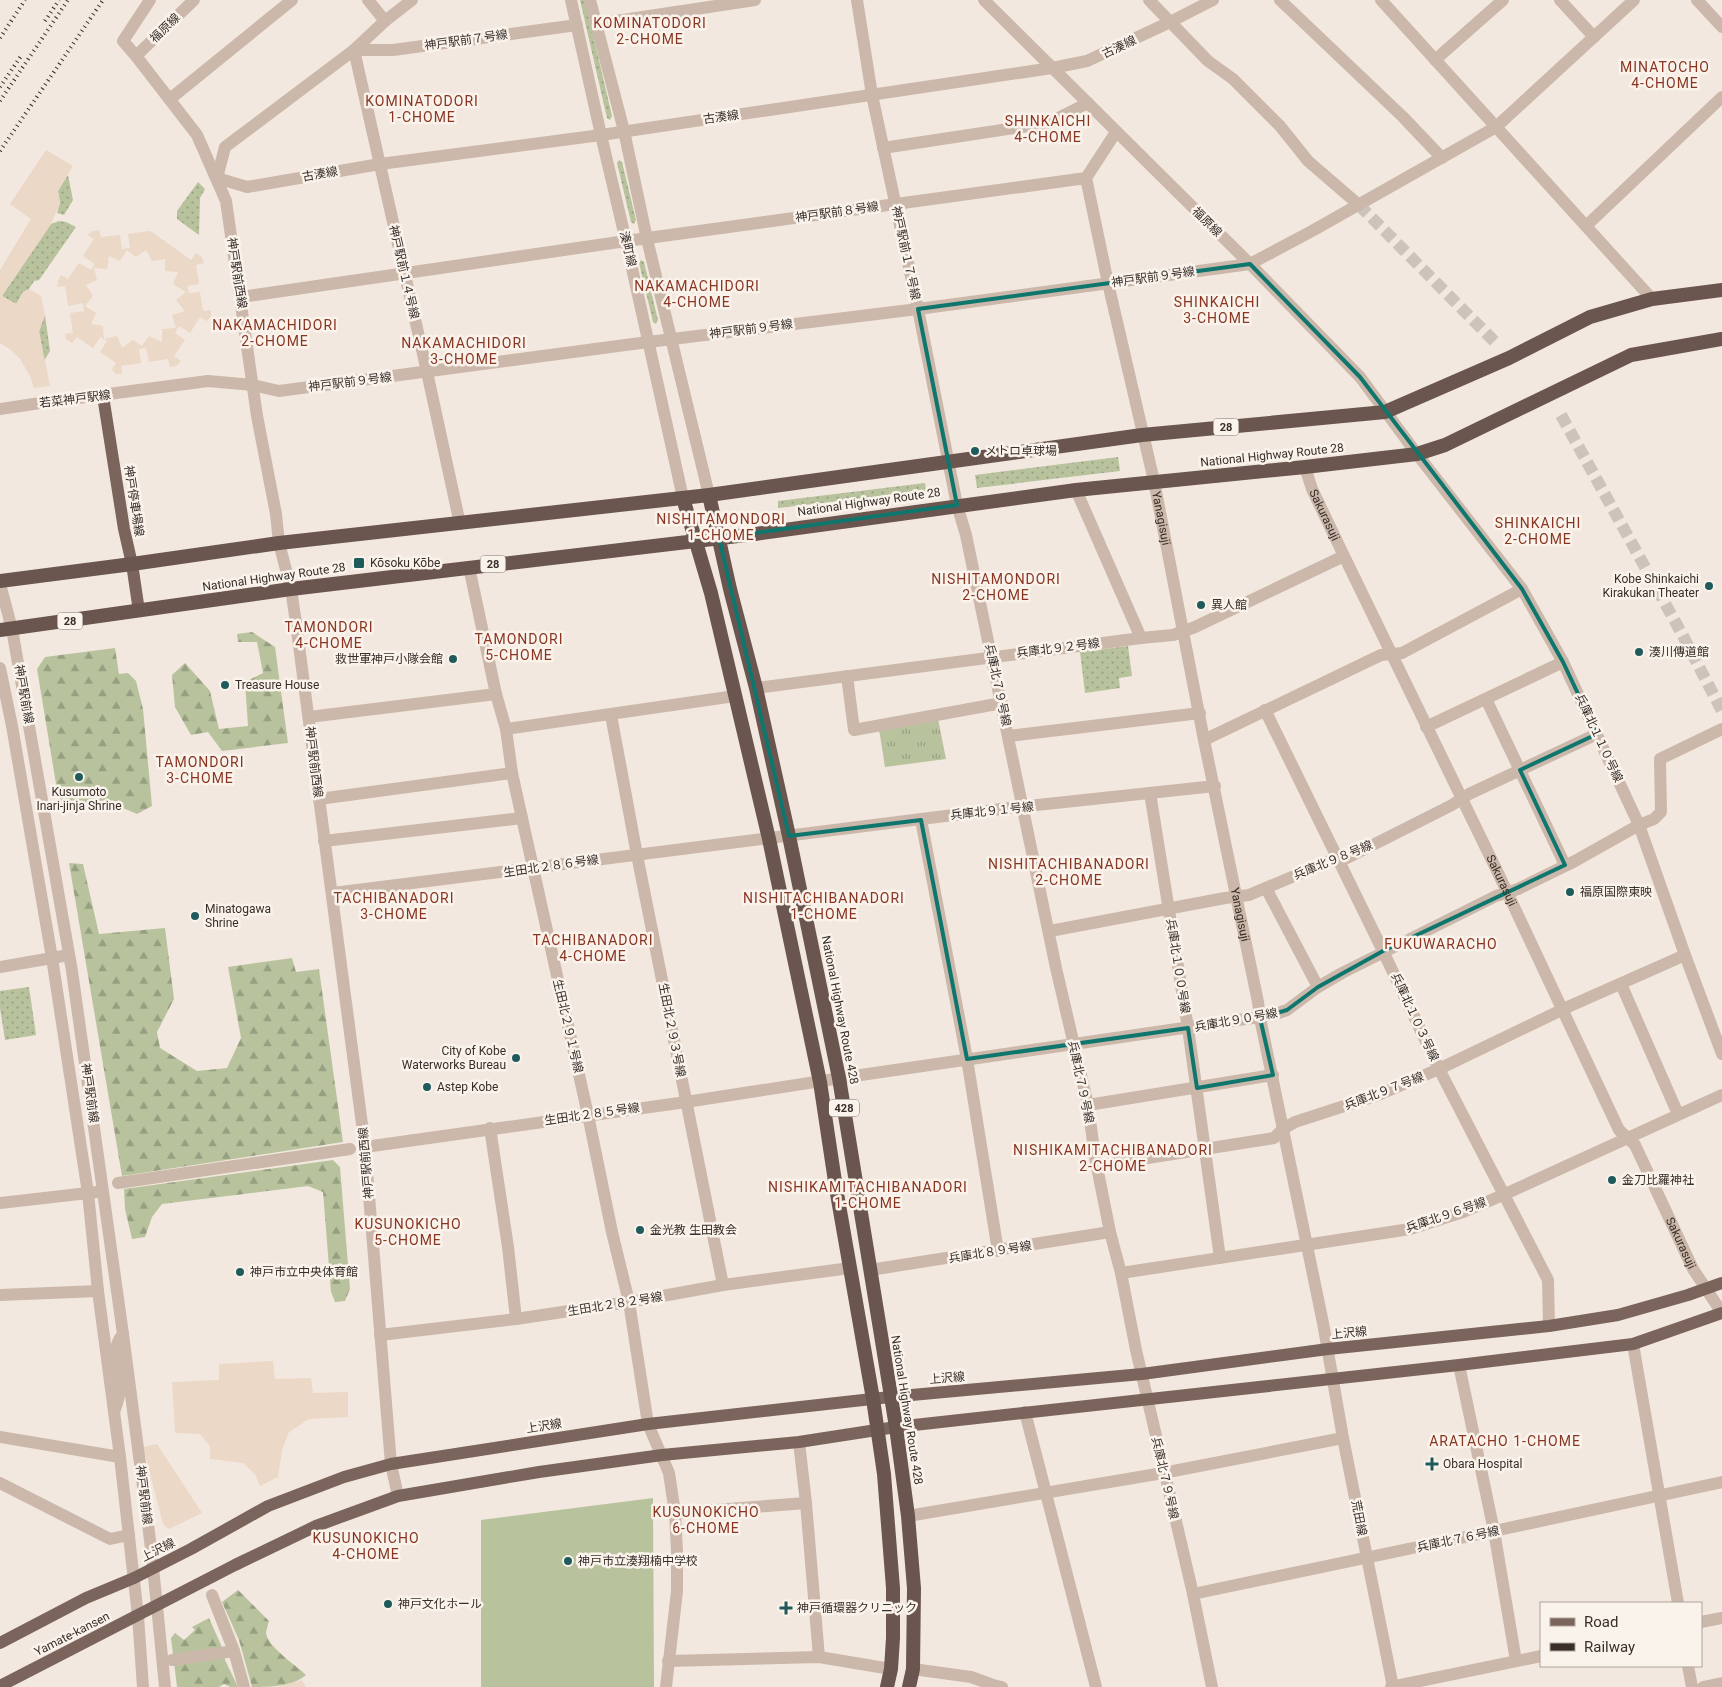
<svg xmlns="http://www.w3.org/2000/svg" width="1722" height="1687" viewBox="0 0 1722 1687" font-family="Roboto,'Noto Sans JP',sans-serif">
<defs>
<pattern id="grass-dots" width="8" height="8" patternUnits="userSpaceOnUse" patternTransform="scale(1.25)"><rect width="8" height="8" fill="#b8c39e"/><path d="M2 2h.1M6 6h.1" fill="none" stroke="#979f81" stroke-width="1.8" stroke-linecap="round"/></pattern>
<pattern id="forest-firs" width="22" height="20" patternUnits="userSpaceOnUse" patternTransform="scale(1.25)"><rect width="22" height="20" fill="#b8c39e"/><path d="M5 1l3.5 6h-7zM16 11l3.5 6h-7z" fill="#979f81"/></pattern>
<pattern id="park-tufts" width="24" height="20" patternUnits="userSpaceOnUse" patternTransform="scale(1.25)"><rect width="24" height="20" fill="#b8c39e"/><path d="M3 7l-1-3M5 7V3M7 7l1-3M15 17l-1-3M17 17v-4M19 17l1-3" fill="none" stroke="#979f81"/></pattern>
</defs>
<rect width="100%" height="100%" fill="#f3e8df"/>
<g fill="url(#grass-dots)">
<polygon points="580,0 585,0 612,116 610,120 607,118"/>
<polygon points="619,160 622,162 636,220 634,224 631,222 617,163"/>
<polygon points="68,175 73,200 64,215 57,213 60,203 58,191"/>
<polygon points="198,182 205,189 200,198 199,235 177,219 177,211"/>
<polygon points="59,221 66,222 76,227 39,280 34,281 29,289 23,292 17,303 14,303 2,296 51,224"/>
<polygon points="641,260 644,262 658,320 656,324 653,322 639,263"/>
<polygon points="45,315 50,351 44,361 39,331"/>
<polygon points="1118,457 1120,471 977,488 975,475"/>
<polygon points="925,483 926,491 778,508 778,501"/>
<polygon points="1128,646 1132,676 1119,678 1120,688 1085,693 1080,652"/>
<polygon points="29,987 36,1035 5,1040 0,1008 0,991"/>
</g>
<g fill="url(#forest-firs)">
<polygon points="252,632 275,647 288,743 222,751 208,732 191,735 175,707 172,675 185,663 210,691 219,729 248,726 245,682 263,673 257,642 238,642 237,634"/>
<polygon points="115,648 119,674 128,673 136,681 143,709 152,806 137,814 109,802 60,808 37,669 45,657"/>
<polygon points="69,863 83,864 99,934 165,928 174,999 157,1032 160,1048 197,1071 227,1068 241,1038 228,967 292,958 296,972 319,969 343,1142 122,1176"/>
<polygon points="333,1160 340,1167 350,1289 345,1301 335,1302 331,1292 323,1192 308,1186 162,1204 152,1217 145,1237 132,1239 125,1209 124,1189"/>
<path d="M238,1590L269,1621C268,1624 267,1629 266,1632C266,1646 296,1665 306,1675C292,1687 269,1687 252,1687L239,1640L222,1602Z"/>
<polygon points="209,1618 221,1645 225,1660 238,1687 230,1687 224,1684 219,1687 177,1687 171,1638 175,1633 184,1640 195,1630 192,1627"/>
</g>
<polygon fill="url(#park-tufts)" points="938,719 946,759 885,767 879,729"/>
<polygon fill="#b8c39e" points="653,1498 654,1687 481,1687 481,1520"/>
<g fill="#ebd8c6" fill-rule="evenodd">
<polygon points="46,150 73,166 58,191 60,203 51,224 2,296 14,303 18,303 23,292 29,289 41,296 45,315 39,331 50,386 34,388 30,376 20,359 11,350 0,343 0,270 31,219 10,204"/>
<path d="M99,230L101,237L120,235L122,249L130,248L128,234L148,231L152,232L191,260L196,253L202,257L204,263L196,265L199,284L187,286L189,293L200,292L203,311L211,310V316L207,321L200,317L190,333L179,326L175,333L185,340L174,356L181,361L176,366L170,367L168,359L149,362L146,348L139,349L141,363L121,366L122,374H116L112,370L116,363L100,352L107,341L100,337L93,348L77,337L72,343L66,339L65,334L73,333L70,313L84,311L83,303L68,306L65,286L57,287L58,281L61,275L68,279L79,263L91,270L95,264L83,256L94,239L87,235L93,231ZM127,250L136,257L146,250L152,261L165,259V271L178,272L173,284L186,292L176,300L185,311L172,315L176,328L162,329V342L149,336L142,346L133,340L122,348L117,336L104,339L103,326L91,324L96,313L85,306L93,296L86,285L97,280L94,268L107,269L109,256L120,261Z"/>
<polygon points="273,1361 275,1379 311,1378 313,1393 348,1392 348,1417 309,1419 289,1432 282,1450 278,1477 260,1486 255,1474 243,1463 210,1459 210,1446 200,1434 175,1433 172,1382 219,1380 219,1364"/>
<polygon points="157,1444 202,1513 169,1529 163,1524 143,1447"/>
<polygon points="302,1680 306,1687 277,1687"/>
</g>
<g fill="none" stroke-linecap="round" stroke-linejoin="round">
<g stroke="#cec3bb" stroke-width="12" stroke-dasharray="12 6" stroke-linecap="butt">
<polyline points="1359,205 1495,342"/>
<polyline points="1561,415 1682,634 1722,711"/>
</g>
<g stroke="#ccb8aa" stroke-width="12">
<polyline points="1149,0 1208,61 1233,79 1280,126 1308,161 1359,205"/>
<polyline points="118,1183 350,1149"/>
<polyline points="212,1595 234,1651 244,1687"/>
<polyline points="172,1660 234,1651"/>
</g>
<g stroke="#ccb8aa" stroke-width="12">
<polyline points="150,0 123,41 136,56 194,0"/>
<polyline points="368,0 385,21"/>
<polyline points="412,0 385,21 354,50 225,147 217,178 247,187 380,164 601,135 1052,68"/>
<polyline points="1280,0 1403,117 1442,158"/>
<polyline points="1381,0 1652,299"/>
<polyline points="1560,0 1594,37"/>
<polyline points="1697,0 1722,27"/>
<polyline points="354,50 393,50 577,25"/>
<polyline points="1435,60 1503,0"/>
<polyline points="170,99 292,0"/>
<polyline points="883,148 1048,123 1088,103"/>
<polyline points="1586,226 1722,97"/>
<polyline points="241,297 626,241 1086,178 1108,283 1154,481"/>
<polyline points="253,385 279,391 648,342 918,309 1250,264 1312,231 1496,127 1634,0"/>
<polyline points="1417,454 1522,589 1563,662 1639,825 1685,955 1722,1054"/>
<path id="s1" d="M1305,467L1312,489L1344,556L1500,877L1619,1130L1635,1145L1693,1269L1722,1313"/>
<polyline points="1076,490 1141,638"/>
<polyline points="957,505 966,535 1056,968 1088,1105 1095,1157 1110,1232 1121,1273 1136,1350 1193,1594 1212,1687"/>
<polyline points="279,543 291,589 296,623 365,1147 391,1464 398,1496"/>
<polyline points="469,567 496,694 506,729 512,773 588,1115 612,1232 629,1302 648,1424 669,1473 675,1513 677,1551 677,1591 666,1687"/>
<polyline points="0,584 12,629 72,971 123,1334 150,1540 157,1606"/>
<polyline points="0,668 12,726 52,958 88,1193 98,1291 120,1457 138,1616"/>
<polyline points="847,676 854,730 1002,703"/>
<polyline points="756,688 1141,638 1173,635 1195,627 1344,556"/>
<polyline points="1486,699 1565,865"/>
<polyline points="1265,710 1383,951 1439,1069 1548,1280 1549,1326"/>
<polyline points="611,715 637,855 723,1285"/>
<polyline points="309,717 496,694"/>
<polyline points="1426,727 1563,662"/>
<polyline points="506,729 735,696"/>
<polyline points="1009,736 1200,713"/>
<polyline points="1204,740 1381,655 1402,653 1522,589"/>
<polyline points="1150,793 1188,1028 1220,1258"/>
<polyline points="319,799 512,773"/>
<polyline points="921,820 967,1059 998,1251"/>
<polyline points="324,841 522,818"/>
<polyline points="1266,888 1318,987"/>
<polyline points="333,893 1009,808 1215,786"/>
<polyline points="1050,931 1225,898 1249,895 1332,860 1345,859 1452,805 1469,794 1597,734"/>
<polyline points="1621,984 1678,1114"/>
<polyline points="1088,1105 1273,1075"/>
<polyline points="490,1128 508,1247 516,1319"/>
<polyline points="365,1147 686,1102 854,1076 1273,1015 1287,1010 1318,987 1342,973 1496,896 1518,889 1575,861 1639,825 1654,819 1661,812 1660,759 1722,729"/>
<polyline points="1097,1166 1274,1138 1283,1129 1295,1122 1378,1095 1439,1069 1570,1006 1685,955"/>
<polyline points="0,1203 97,1192"/>
<polyline points="1121,1273 1410,1229 1463,1212 1503,1195 1722,1095"/>
<polyline points="0,1295 98,1291"/>
<polyline points="380,1335 516,1319 629,1302 723,1285 850,1268"/>
<polyline points="1633,1344 1678,1603"/>
<polyline points="1459,1365 1494,1531 1516,1661"/>
<polyline points="1025,1412 1096,1687"/>
<polyline points="0,1437 120,1457"/>
<polyline points="799,1442 806,1503 819,1657"/>
<polyline points="0,1483 110,1539 129,1535"/>
<polyline points="675,1513 806,1503"/>
<polyline points="908,1516 1163,1473 1343,1438"/>
<polyline points="1193,1594 1494,1531 1722,1482"/>
<polyline points="1701,1622 1722,1618"/>
<polyline points="668,1661 819,1657 891,1669"/>
<polyline points="1688,1666 1692,1687"/>
<polyline points="913,1669 971,1677 993,1685 1002,1687"/>
<polyline points="1391,1687 1541,1656"/>
<polyline points="1703,1687 1722,1683"/>
</g>
<g stroke="#ccb8aa" stroke-width="12">
<polyline points="571,0 601,135 626,241 683,498"/>
<polyline points="590,0 624,131 647,239 709,495"/>
<polyline points="857,0 872,95 918,309 957,505"/>
<polyline points="984,0 1250,264 1360,377 1417,454"/>
<polyline points="596,24 755,0"/>
<polyline points="354,50 427,372 460,524"/>
<polyline points="136,56 197,135 226,201 257,416 276,514 279,543"/>
<polyline points="1052,68 1087,61 1170,22 1213,0"/>
<polyline points="1086,178 1116,132"/>
<polyline points="0,409 47,402 208,381 253,385"/>
<path id="s2" d="M1154,481L1204,740L1258,1002L1260,1018L1323,1323L1343,1438L1393,1687"/>
<polyline points="0,967 69,955"/>
<polyline points="870,1270 1110,1232"/>
<path d="M114,1412C116,1407 118,1401 119,1396C120,1376 108,1351 123,1334"/>
<polyline points="157,1606 165,1687"/>
<polyline points="138,1616 143,1687"/>
</g>
<g stroke="#7b645b" stroke-width="12">
<polyline points="103,396 124,529 132,564 139,611"/>
<polyline points="0,1643 86,1598 134,1578 191,1549 268,1506 344,1477 391,1464 648,1424 890,1397 1142,1374 1328,1349 1549,1326 1618,1315 1688,1295 1722,1283"/>
<polyline points="0,1686 235,1565 316,1526 398,1496 539,1472 662,1455 799,1442 896,1427 1459,1365 1633,1344 1722,1313"/>
</g>
<g stroke="#6a564e" stroke-width="14">
<polyline points="709,495 730,589 756,688 789,836 839,1078 896,1427 908,1516 914,1588 913,1669 909,1687"/>
<polyline points="683,498 711,593 769,839 820,1082 836,1188 873,1399 884,1474 893,1588 893,1638 891,1669 887,1687"/>
<polyline points="0,581 132,564 279,543 709,495 1142,435 1385,412 1509,358 1590,317 1652,299 1722,290"/>
<polyline points="0,630 291,589 755,534 1076,490 1305,467 1417,454 1445,445 1631,355 1722,339"/>
</g>
<g stroke="#392e2a" stroke-width="4" stroke-dasharray="1 4" stroke-linecap="butt">
<polyline points="45,21 59,0"/>
<polyline points="0,38 25,0"/>
<polyline points="0,87 21,56"/>
<polyline points="0,101 68,0"/>
<polyline points="0,151 103,0"/>
</g>
</g>
<path fill="none" stroke="#0f766e" stroke-width="4" stroke-linejoin="round" d="M1250,264L1360,377L1522,589L1563,662L1597,734L1520,770L1565,865L1383,951L1318,987L1287,1010L1260,1018L1273,1075L1197,1088L1188,1028L967,1059L921,820L789,836L719,538L957,505L918,309Z"/>
<g fill="#1f5b5b" stroke="#faf3ec" stroke-width="2">
<circle cx="975" cy="451" r="5"/>
<rect x="353" y="557" width="12" height="12" rx="2.5"/>
<circle cx="1709" cy="586" r="5"/>
<circle cx="1201" cy="605" r="5"/>
<circle cx="1639" cy="652" r="5"/>
<circle cx="453" cy="659" r="5"/>
<circle cx="225" cy="685" r="5"/>
<circle cx="79" cy="777" r="5"/>
<circle cx="1570" cy="892" r="5"/>
<circle cx="195" cy="916" r="5"/>
<circle cx="516" cy="1058" r="5"/>
<circle cx="427" cy="1087" r="5"/>
<circle cx="1612" cy="1180" r="5"/>
<circle cx="640" cy="1230" r="5"/>
<circle cx="240" cy="1272" r="5"/>
<path d="M1429.5 1456.5h5v5h5v5h-5v5h-5v-5h-5v-5h5z"/>
<circle cx="568" cy="1561" r="5"/>
<circle cx="388" cy="1604" r="5"/>
<path d="M783.5 1600.5h5v5h5v5h-5v5h-5v-5h-5v-5h5z"/>
</g>
<g text-anchor="middle" dominant-baseline="central" stroke-width="5" stroke-linejoin="round" paint-order="stroke">
<g fill="#faf3ec" stroke="#736964" stroke-width="1">
<rect x="1213.5" y="418.5" width="25" height="17" rx="4"/>
<rect x="480.5" y="555.5" width="25" height="17" rx="4"/>
<rect x="57.5" y="612.5" width="25" height="17" rx="4"/>
<rect x="829" y="1099.5" width="30" height="17" rx="4"/>
</g>
<g font-size="11" font-weight="bold" fill="#392e2a">
<text x="1226" y="427">28</text>
<text x="493" y="564">28</text>
<text x="70" y="621">28</text>
<text x="844" y="1108">428</text>
</g>
<g font-size="12" fill="#392e2a" stroke="#faf3ec">
<text transform="translate(165 28) rotate(-44)">福原線</text>
<text transform="translate(466 40) rotate(-8)">神戸駅前７号線</text>
<text transform="translate(1119 47) rotate(-25)">古湊線</text>
<text transform="translate(721 117) rotate(-8)">古湊線</text>
<text transform="translate(320 174) rotate(-10)">古湊線</text>
<text transform="translate(837 212) rotate(-8)">神戸駅前８号線</text>
<text transform="translate(1207 222) rotate(45)">福原線</text>
<text transform="translate(628 249) rotate(77)">湊町線</text>
<text transform="translate(906 253) rotate(78)">神戸駅前１７号線</text>
<text transform="translate(404 272) rotate(77)">神戸駅前１４号線</text>
<text transform="translate(237 273) rotate(81)">神戸駅前西線</text>
<text transform="translate(1153 277) rotate(-8)">神戸駅前９号線</text>
<text transform="translate(751 329) rotate(-7)">神戸駅前９号線</text>
<text transform="translate(350 382) rotate(-7)">神戸駅前９号線</text>
<text transform="translate(75 399) rotate(-7)">若菜神戸駅線</text>
<text transform="translate(1272 455) rotate(-6)">National Highway Route 28</text>
<text transform="translate(134 501) rotate(81)">神戸停車場線</text>
<text transform="translate(869 502) rotate(-8)">National Highway Route 28</text>
<text stroke="none"><textPath href="#s1" startOffset="52">Sakurasuji</textPath></text>
<text stroke="none"><textPath href="#s2" startOffset="38">Yanagisuji</textPath></text>
<text transform="translate(274 577) rotate(-8)">National Highway Route 28</text>
<text transform="translate(1058 648) rotate(-7)">兵庫北９２号線</text>
<text transform="translate(998 685) rotate(78)">兵庫北７９号線</text>
<text transform="translate(24 694) rotate(80)">神戸駅前線</text>
<text transform="translate(1599 738) rotate(65)">兵庫北１１０号線</text>
<text transform="translate(314 762) rotate(83)">神戸駅前西線</text>
<text transform="translate(992 811) rotate(-6)">兵庫北９１号線</text>
<text transform="translate(1333 860) rotate(-22)">兵庫北９８号線</text>
<text transform="translate(551 866) rotate(-8)">生田北２８６号線</text>
<text stroke="none"><textPath href="#s1" startOffset="458">Sakurasuji</textPath></text>
<text stroke="none"><textPath href="#s2" startOffset="442">Yanagisuji</textPath></text>
<text transform="translate(1178 966) rotate(81)">兵庫北１００号線</text>
<text transform="translate(840 1010) rotate(79)">National Highway Route 428</text>
<text transform="translate(1415 1017) rotate(65)">兵庫北１０３号線</text>
<text transform="translate(1236 1020) rotate(-10)">兵庫北９０号線</text>
<text transform="translate(568 1026) rotate(77)">生田北２９１号線</text>
<text transform="translate(672 1030) rotate(79)">生田北２９３号線</text>
<text transform="translate(1081 1082) rotate(78)">兵庫北７９号線</text>
<text transform="translate(1384 1091) rotate(-21)">兵庫北９７号線</text>
<text transform="translate(90 1093) rotate(82)">神戸駅前線</text>
<text transform="translate(592 1114) rotate(-8)">生田北２８５号線</text>
<text transform="translate(366 1163) rotate(-95)">神戸駅前西線</text>
<text transform="translate(1446 1215) rotate(-19)">兵庫北９６号線</text>
<text stroke="none"><textPath href="#s1" startOffset="864">Sakurasuji</textPath></text>
<text transform="translate(990 1252) rotate(-9)">兵庫北８９号線</text>
<text transform="translate(615 1304) rotate(-9)">生田北２８２号線</text>
<text transform="translate(1349 1333) rotate(-6)">上沢線</text>
<text transform="translate(947 1378) rotate(-5)">上沢線</text>
<text transform="translate(907 1410) rotate(81)">National Highway Route 428</text>
<text transform="translate(544 1426) rotate(-9)">上沢線</text>
<text transform="translate(1165 1478) rotate(77)">兵庫北７９号線</text>
<text transform="translate(144 1495) rotate(83)">神戸駅前線</text>
<text transform="translate(1359 1518) rotate(79)">荒田線</text>
<text transform="translate(1458 1539) rotate(-12)">兵庫北７６号線</text>
<text transform="translate(158 1550) rotate(-27)">上沢線</text>
<text transform="translate(72 1634) rotate(-27)">Yamate-kansen</text>
</g>
<g font-size="12" fill="#392e2a" stroke="#faf3ec" text-anchor="start">
<text x="985" y="451">メトロ卓球場</text>
<text x="370" y="563">Kōsoku Kōbe</text>
<text x="1699" y="579" text-anchor="end">Kobe Shinkaichi<tspan x="1699" dy="14">Kirakukan Theater</tspan></text>
<text x="1211" y="605">異人館</text>
<text x="1649" y="652">湊川傳道館</text>
<text x="443" y="659" text-anchor="end">救世軍神戸小隊会館</text>
<text x="235" y="685">Treasure House</text>
<text x="79" y="792" text-anchor="middle">Kusumoto<tspan x="79" dy="14">Inari-jinja Shrine</tspan></text>
<text x="1580" y="892">福原国際東映</text>
<text x="205" y="909">Minatogawa<tspan x="205" dy="14">Shrine</tspan></text>
<text x="506" y="1051" text-anchor="end">City of Kobe<tspan x="506" dy="14">Waterworks Bureau</tspan></text>
<text x="437" y="1087">Astep Kobe</text>
<text x="1622" y="1180">金刀比羅神社</text>
<text x="650" y="1230">金光教 生田教会</text>
<text x="250" y="1272">神戸市立中央体育館</text>
<text x="1443" y="1464">Obara Hospital</text>
<text x="578" y="1561">神戸市立湊翔楠中学校</text>
<text x="398" y="1604">神戸文化ホール</text>
<text x="797" y="1608">神戸循環器クリニック</text>
</g>
<g font-size="14" letter-spacing="1" fill="#893522" stroke="#faf3ec">
<text x="650" y="23">KOMINATODORI<tspan x="650" dy="16">2-CHOME</tspan></text>
<text x="1665" y="67">MINATOCHO<tspan x="1665" dy="16">4-CHOME</tspan></text>
<text x="422" y="101">KOMINATODORI<tspan x="422" dy="16">1-CHOME</tspan></text>
<text x="1048" y="121">SHINKAICHI<tspan x="1048" dy="16">4-CHOME</tspan></text>
<text x="697" y="286">NAKAMACHIDORI<tspan x="697" dy="16">4-CHOME</tspan></text>
<text x="1217" y="302">SHINKAICHI<tspan x="1217" dy="16">3-CHOME</tspan></text>
<text x="275" y="325">NAKAMACHIDORI<tspan x="275" dy="16">2-CHOME</tspan></text>
<text x="464" y="343">NAKAMACHIDORI<tspan x="464" dy="16">3-CHOME</tspan></text>
<text x="721" y="519">NISHITAMONDORI<tspan x="721" dy="16">1-CHOME</tspan></text>
<text x="1538" y="523">SHINKAICHI<tspan x="1538" dy="16">2-CHOME</tspan></text>
<text x="996" y="579">NISHITAMONDORI<tspan x="996" dy="16">2-CHOME</tspan></text>
<text x="329" y="627">TAMONDORI<tspan x="329" dy="16">4-CHOME</tspan></text>
<text x="519" y="639">TAMONDORI<tspan x="519" dy="16">5-CHOME</tspan></text>
<text x="200" y="762">TAMONDORI<tspan x="200" dy="16">3-CHOME</tspan></text>
<text x="1069" y="864">NISHITACHIBANADORI<tspan x="1069" dy="16">2-CHOME</tspan></text>
<text x="394" y="898">TACHIBANADORI<tspan x="394" dy="16">3-CHOME</tspan></text>
<text x="824" y="898">NISHITACHIBANADORI<tspan x="824" dy="16">1-CHOME</tspan></text>
<text x="593" y="940">TACHIBANADORI<tspan x="593" dy="16">4-CHOME</tspan></text>
<text x="1441" y="944">FUKUWARACHO</text>
<text x="1113" y="1150">NISHIKAMITACHIBANADORI<tspan x="1113" dy="16">2-CHOME</tspan></text>
<text x="868" y="1187">NISHIKAMITACHIBANADORI<tspan x="868" dy="16">1-CHOME</tspan></text>
<text x="408" y="1224">KUSUNOKICHO<tspan x="408" dy="16">5-CHOME</tspan></text>
<text x="1505" y="1441">ARATACHO 1-CHOME</text>
<text x="706" y="1512">KUSUNOKICHO<tspan x="706" dy="16">6-CHOME</tspan></text>
<text x="366" y="1538">KUSUNOKICHO<tspan x="366" dy="16">4-CHOME</tspan></text>
</g>
</g>
<rect x="1540" y="1602" width="162" height="65" fill="#faf3ec" stroke="#ada49e"/>
<rect x="1550" y="1618" width="25" height="8" fill="#7b645b" stroke="#ada49e"/>
<text x="1584" y="1627" font-size="15" fill="#392e2a">Road</text>
<rect x="1550" y="1643" width="25" height="8" fill="#392e2a" stroke="#ada49e"/>
<text x="1584" y="1652" font-size="15" fill="#392e2a">Railway</text>
</svg>
